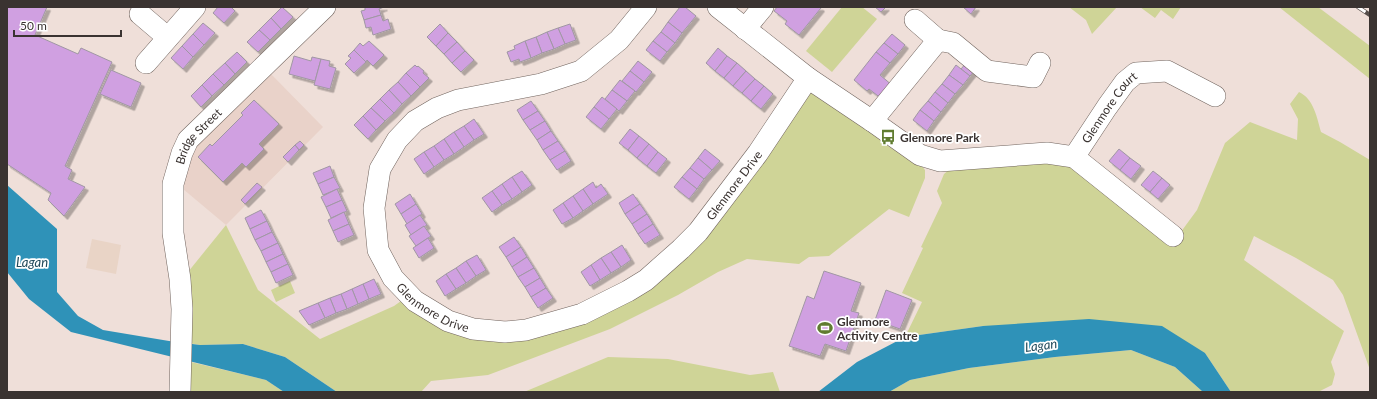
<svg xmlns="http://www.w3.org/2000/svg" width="1377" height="399" viewBox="0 0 1377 399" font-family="Lato,sans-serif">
<defs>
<filter id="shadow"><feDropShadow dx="3.5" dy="3.5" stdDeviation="0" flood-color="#0004"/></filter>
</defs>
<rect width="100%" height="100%" fill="#efdfd9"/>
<polygon fill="#e9d2c9" points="269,72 323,127 226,225 183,189 192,153 198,141"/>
<polygon fill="#e9d4c6" points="92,239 121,245 116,274 86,268"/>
<g fill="#cfd497">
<polygon points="842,7 862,7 877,19 832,72 806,51"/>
<polygon points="1069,7 1117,7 1092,34 1086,20"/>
<polygon points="1140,7 1181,7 1173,19 1161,10 1155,18"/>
<polygon points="1279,7 1318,7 1370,46 1370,79"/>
<polygon points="810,91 921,165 925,170 925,178 909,217 889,209 829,256 809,257 799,264 747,259 718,272 678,295 610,329 488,375 431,381 421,392 337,392 285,357 243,344 200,345 188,343 188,272 226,225 258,290 320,339 394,306 401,301 506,337 659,277"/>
<path d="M1299,92C1314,99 1317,118 1321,132L1340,142L1370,160V370L1343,295L1333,280L1296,258L1254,236L1244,260L1344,331L1331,362L1335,374L1332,385L1318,392H1231L1205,353L983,326L905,337L922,302L902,293L923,248L921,247L942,203L937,191L944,174L950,169L1048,160L1073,166L1172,244L1197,210L1225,143L1250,122L1297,140L1298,119L1290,104Z"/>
<polygon points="290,281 295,293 276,302 271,290"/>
<polygon points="1131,350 1175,367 1203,392 889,392 910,380 969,368 1055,357"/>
<polygon points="608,357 668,359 750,375 773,372 780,392 524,392"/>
<polygon points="191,362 266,380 284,392 190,392"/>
</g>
<g fill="#2f92b8">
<polygon points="7,185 57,229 57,292 78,316 103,330 169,341 200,345 243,344 285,357 337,392 284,392 266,380 71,332 29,299 7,272"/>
<polygon points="1089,319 1162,326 1205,353 1231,392 1203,392 1175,367 1131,350 1055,357 969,368 910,380 889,392 818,392 857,362 905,337 983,326"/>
</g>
<g fill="#d0a0e1" stroke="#a097a3" filter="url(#shadow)">
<polygon points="7,7 47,7 35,35 78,54 81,48 112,62 65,166 72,170 68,179 85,187 64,216 48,200 51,193 7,164"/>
<polygon points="218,7 231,7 235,11 224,23 213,13"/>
<polygon points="282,7 293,17 281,29 271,18"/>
<polygon points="365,7 384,7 379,9 381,15 364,20 361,11 365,10"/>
<polygon points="680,7 685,7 696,16 682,33 668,22"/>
<polygon points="777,7 797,7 798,8 799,7 820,7 821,8 799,35 785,24 787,21 774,11"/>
<polygon points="875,7 886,7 881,12"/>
<polygon points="963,7 976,7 971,14"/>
<polygon points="381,15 383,21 388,19 391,29 373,35 371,27 366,28 364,20"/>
<polygon points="271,18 281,29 270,40 259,30"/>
<polygon points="668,22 682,33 675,43 661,32"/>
<polygon points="203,23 215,33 204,45 193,34"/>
<polygon points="440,24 448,33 436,46 427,37"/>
<polygon points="570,24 576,40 565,44 558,28"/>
<polygon points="558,28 565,44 554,49 547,32"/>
<polygon points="259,30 270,40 258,52 247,42"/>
<polygon points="547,32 554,49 542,53 536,37"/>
<polygon points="661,32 675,43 667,52 653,41"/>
<polygon points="448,33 457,42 444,54 436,46"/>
<polygon points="193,34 204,45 193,57 182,46"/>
<polygon points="892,34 905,45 898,54 884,43"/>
<polygon points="536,37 542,53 531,58 525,41"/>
<polygon points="369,41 384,55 373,66 367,60 366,62 354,50 360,43 363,46"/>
<polygon points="525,41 531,58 520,62 519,59 511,62 507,52 515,49 514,46"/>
<polygon points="653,41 667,52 660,61 646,50"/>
<polygon points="457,42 465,51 452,63 444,54"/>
<polygon points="884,43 898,54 890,63 876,52"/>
<polygon points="182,46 193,57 183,69 171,58"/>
<polygon points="718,48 727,56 715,71 706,63"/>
<polygon points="354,50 366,62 354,73 345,64 351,58 348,56"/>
<polygon points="465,51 474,60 461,72 452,63"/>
<polygon points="237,52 247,62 235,74 225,63"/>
<polygon points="876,52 890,63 880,75 893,86 882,99 869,89 867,91 854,80"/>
<polygon points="294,56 311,61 312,57 321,59 315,81 289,74"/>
<polygon points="727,56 737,63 724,78 715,71"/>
<polygon points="321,59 330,61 329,66 336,68 330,89 314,85"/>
<polygon points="638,61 652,72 644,82 630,71"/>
<polygon points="225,63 235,74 224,85 213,74"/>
<polygon points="737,63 746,71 733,86 724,78"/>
<polygon points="966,63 975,70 970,76 961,69"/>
<polygon points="415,65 417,67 418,66 424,71 423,73 429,78 420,87 406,73"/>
<polygon points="956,65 970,76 963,85 949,75"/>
<polygon points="111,70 141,83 131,107 100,94"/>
<polygon points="630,71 644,82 636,92 622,81"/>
<polygon points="746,71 755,79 742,93 733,86"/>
<polygon points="406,73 420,87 411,96 398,82"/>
<polygon points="213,74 224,85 212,96 202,85"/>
<polygon points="949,75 963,85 955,94 942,84"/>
<polygon points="755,79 764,86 751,101 742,93"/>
<polygon points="620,80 635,91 627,101 612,90"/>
<polygon points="398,82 411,96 402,104 389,90"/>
<polygon points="942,84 955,94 948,103 935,92"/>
<polygon points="202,85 212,96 201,107 191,96"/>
<polygon points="764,86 773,94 761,109 751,101"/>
<polygon points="389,90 402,104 394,113 380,99"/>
<polygon points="612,90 627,101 619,111 605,99"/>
<polygon points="935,92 948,103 941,112 928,101"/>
<polygon points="602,97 617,109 609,119 594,107"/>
<polygon points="380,99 394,113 385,121 371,108"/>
<polygon points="254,100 279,124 259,144 264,149 246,167 242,163 223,182 198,157 210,144 212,146 243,115 241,113"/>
<polygon points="531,101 538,111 523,120 517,110"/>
<polygon points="928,101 941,112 934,121 920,110"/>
<polygon points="594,107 609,119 601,129 586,117"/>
<polygon points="371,108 385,121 376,130 363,116"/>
<polygon points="920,110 934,121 927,131 913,120"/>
<polygon points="538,111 545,121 530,130 523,120"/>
<polygon points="363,116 376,130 368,139 354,125"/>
<polygon points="474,119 484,134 474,140 464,126"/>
<polygon points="545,121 551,131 537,140 530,130"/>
<polygon points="464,126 474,140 464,147 454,132"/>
<polygon points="630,129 639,136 628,150 619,143"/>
<polygon points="551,131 558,141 543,150 537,140"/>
<polygon points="454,132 464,147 454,154 444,139"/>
<polygon points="639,136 649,144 637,158 628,150"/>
<polygon points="444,139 454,154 444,160 434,146"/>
<polygon points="300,141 304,145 299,150 295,145"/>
<polygon points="558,141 565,151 550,160 543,150"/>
<polygon points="649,144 658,152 647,166 637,158"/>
<polygon points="295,145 299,150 288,162 283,157"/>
<polygon points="434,146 444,160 434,167 424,152"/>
<polygon points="705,149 720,161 712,170 698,158"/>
<polygon points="1119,149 1130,158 1120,170 1109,161"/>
<polygon points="565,151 571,161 557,170 550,160"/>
<polygon points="424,152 434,167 424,174 414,159"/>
<polygon points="658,152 667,159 656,173 647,166"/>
<polygon points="698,158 712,170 704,179 690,168"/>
<polygon points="1130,158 1141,166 1131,179 1120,170"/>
<polygon points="330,166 334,177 318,184 313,173"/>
<polygon points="690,168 704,179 697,189 682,177"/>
<polygon points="522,171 532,185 522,192 512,177"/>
<polygon points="1153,171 1162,178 1150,192 1141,185"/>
<polygon points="334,177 340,188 323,195 318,184"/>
<polygon points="512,177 522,192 512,199 502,184"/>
<polygon points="682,177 697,189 689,199 674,187"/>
<polygon points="1162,178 1170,185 1158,199 1150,192"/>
<polygon points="593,182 596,188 601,184 608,194 593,204 583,189"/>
<polygon points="257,183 262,187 245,204 241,200"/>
<polygon points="502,184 512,199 502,205 492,191"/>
<polygon points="337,189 342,200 326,207 321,197"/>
<polygon points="583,189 593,204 583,211 573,196"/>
<polygon points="492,191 502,205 492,212 482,198"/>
<polygon points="410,194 416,204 401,214 395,204"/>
<polygon points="633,194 640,204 625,214 619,203"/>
<polygon points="573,196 583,211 573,218 563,203"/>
<polygon points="342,200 347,211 331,218 326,207"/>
<polygon points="563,203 573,218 562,224 553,210"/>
<polygon points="416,204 422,214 407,224 401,214"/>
<polygon points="640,204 647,214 632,224 625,214"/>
<polygon points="261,210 267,221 250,229 245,218"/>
<polygon points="344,212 349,224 333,231 328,220"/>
<polygon points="647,214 653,224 638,234 632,224"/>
<polygon points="420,215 427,225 411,235 405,225"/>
<polygon points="267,221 272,232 255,240 250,229"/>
<polygon points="349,224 354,235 338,242 333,231"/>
<polygon points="653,224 660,235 645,244 638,234"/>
<polygon points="424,226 431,236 416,246 409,236"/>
<polygon points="272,232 278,243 261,251 255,240"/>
<polygon points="514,237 521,247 506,257 499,247"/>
<polygon points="428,238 434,248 419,258 413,248"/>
<polygon points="278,243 283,254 266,262 261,251"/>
<polygon points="622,245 631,260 621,267 611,252"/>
<polygon points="521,247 527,257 512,267 506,257"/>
<polygon points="611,252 621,267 611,273 601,258"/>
<polygon points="283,254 288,264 271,272 266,262"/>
<polygon points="477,255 486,270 476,276 466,261"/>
<polygon points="527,257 534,268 518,277 512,267"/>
<polygon points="601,258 611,273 600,280 591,265"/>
<polygon points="466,261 476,276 466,283 456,268"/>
<polygon points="288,264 293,275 276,283 271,272"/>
<polygon points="591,265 600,280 590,286 581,272"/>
<polygon points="456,268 466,283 456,289 446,274"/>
<polygon points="534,268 540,278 525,287 518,277"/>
<polygon points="824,271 861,283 851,311 859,313 846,351 825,344 820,356 789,346 807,296 814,299"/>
<polygon points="446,274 456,289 445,296 436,281"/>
<polygon points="540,278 546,288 531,297 525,287"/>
<polygon points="374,279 381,294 369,299 363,284"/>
<polygon points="363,284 369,299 358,304 352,289"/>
<polygon points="546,288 553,298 538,308 531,297"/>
<polygon points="352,289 358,304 347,309 341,294"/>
<polygon points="886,290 912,300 900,329 875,320"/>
<polygon points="341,294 347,309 336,313 330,298"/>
<polygon points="330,298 336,313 325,318 318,303"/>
<polygon points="318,303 325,318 309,325 299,311"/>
</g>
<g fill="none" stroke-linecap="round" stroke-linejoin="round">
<g stroke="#71645e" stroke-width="22">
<g id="minor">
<path id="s1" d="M646,7L619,40L581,71L541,84L458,100L437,108L415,121L397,140L380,169L374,208L378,250L393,278L415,301L448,321L473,329L505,332L526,330L582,314L628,291L646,280L681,249L698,232L758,153L808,78"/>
<polyline points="718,7 808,78 872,121 920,155 940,161 1047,153 1074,157 1173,236"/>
<polyline points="140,14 167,37"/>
<polyline points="915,20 938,40"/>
<polyline points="745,29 763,7"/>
<polyline points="146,63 195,7"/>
<polyline points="872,121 938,40 953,43 987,71 1033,77 1040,63"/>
<path id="s2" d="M1074,157L1107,107L1125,82L1136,73L1167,71L1215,96"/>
<path id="s3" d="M180,392L182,309L180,279L173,233V184L182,153L188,140L325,7"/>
</g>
</g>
<use href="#minor" stroke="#fff" stroke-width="21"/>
<g stroke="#564e4b" stroke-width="4.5">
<polyline id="rail" points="1358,7 1370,15"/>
</g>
<use href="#rail" stroke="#fff" stroke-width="3" stroke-dasharray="9" stroke-linecap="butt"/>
</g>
<defs>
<g id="bus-bare" transform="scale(1.2)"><path d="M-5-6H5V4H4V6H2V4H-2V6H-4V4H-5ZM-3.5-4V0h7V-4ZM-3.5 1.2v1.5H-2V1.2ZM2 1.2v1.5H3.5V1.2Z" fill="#607c30" stroke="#fff" stroke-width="2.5" paint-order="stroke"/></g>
<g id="stadium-bare" transform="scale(1.2)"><path d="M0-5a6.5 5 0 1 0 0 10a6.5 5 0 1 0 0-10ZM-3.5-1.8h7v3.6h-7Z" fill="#607c30" stroke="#fff" stroke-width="2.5" paint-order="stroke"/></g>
</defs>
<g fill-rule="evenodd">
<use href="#bus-bare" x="888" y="137"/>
<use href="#stadium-bare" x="825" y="328"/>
</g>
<g text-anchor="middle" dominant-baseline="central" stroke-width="3.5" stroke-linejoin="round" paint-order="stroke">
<g font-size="12" fill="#3a3331" stroke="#fff">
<text stroke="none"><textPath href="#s2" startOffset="61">Glenmore Court</textPath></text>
<text stroke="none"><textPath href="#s3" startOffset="264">Bridge Street</textPath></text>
<text stroke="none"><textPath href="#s1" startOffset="850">Glenmore Drive</textPath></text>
<text stroke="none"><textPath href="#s1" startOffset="490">Glenmore Drive</textPath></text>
</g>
<g font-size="12" font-weight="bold" fill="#3a3331" stroke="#fff" text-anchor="start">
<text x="900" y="137">Glenmore Park</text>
<text x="837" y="321">Glenmore<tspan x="837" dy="14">Activity Centre</tspan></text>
</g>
<g font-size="13" font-style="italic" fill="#224a5b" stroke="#fff">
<text x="32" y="262">Lagan</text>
<text transform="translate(1041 345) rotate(-7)">Lagan</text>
</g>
</g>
<rect width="1377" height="399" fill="none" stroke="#3a3331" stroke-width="16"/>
<path d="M14 30v6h107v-6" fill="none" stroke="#3a3331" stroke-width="2"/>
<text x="20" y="30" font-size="12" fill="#3a3331" stroke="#ffffff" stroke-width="3" paint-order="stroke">50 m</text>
</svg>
